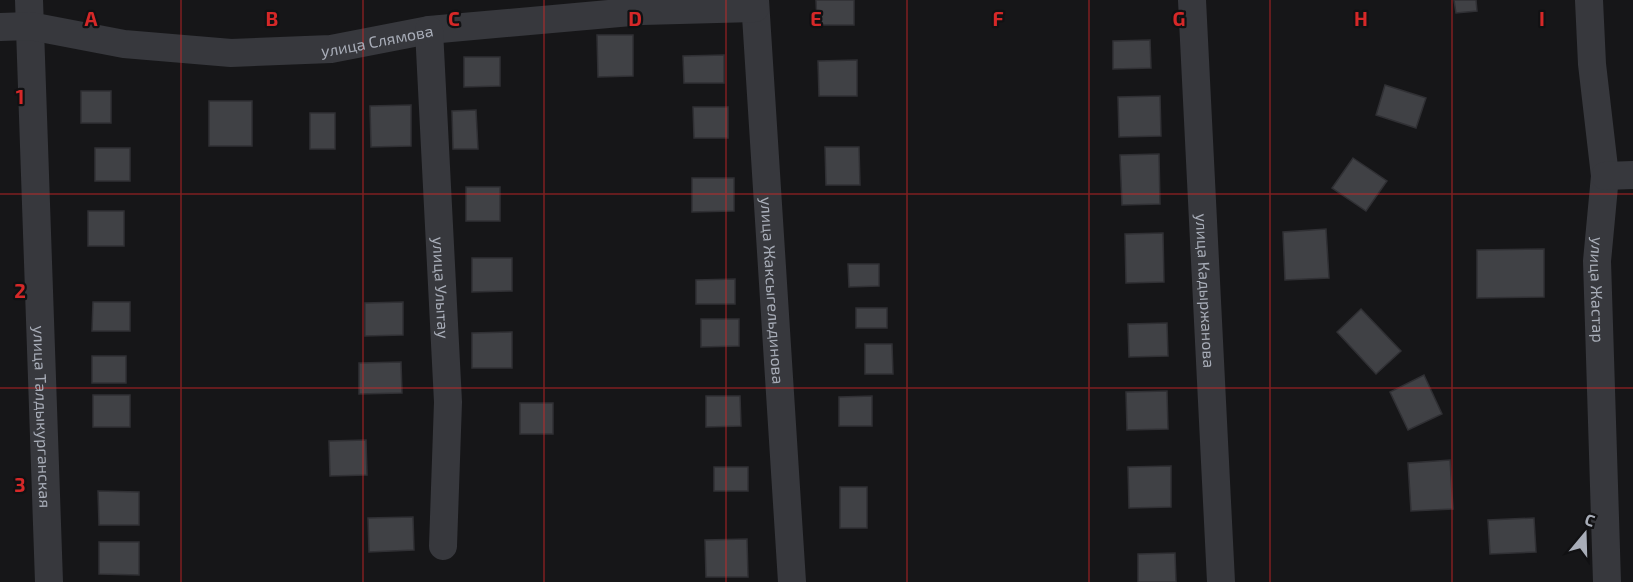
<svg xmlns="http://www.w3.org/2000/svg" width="1633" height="582" viewBox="0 0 1633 582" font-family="'Exo 2',sans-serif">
<rect width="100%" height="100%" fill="#161618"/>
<g fill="#404145" stroke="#303034" stroke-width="1.5">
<polygon points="816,0 854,0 854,25 817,25"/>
<polygon points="1454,0 1476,0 1477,11 1456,13"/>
<polygon points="597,35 633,35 633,76 598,77"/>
<polygon points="1150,40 1151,68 1113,69 1113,41"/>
<polygon points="724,55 724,83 684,83 683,56"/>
<polygon points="464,57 500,57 500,86 464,87"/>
<polygon points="857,60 857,96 819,96 818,61"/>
<polygon points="1385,85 1426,98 1416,128 1376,115"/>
<rect x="81" y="91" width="30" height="32"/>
<polygon points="1160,96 1161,136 1119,137 1118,97"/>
<rect x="209" y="101" width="43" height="45"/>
<polygon points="411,105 411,146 371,147 370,106"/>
<polygon points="693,107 728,107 728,138 694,138"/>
<polygon points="476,110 478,149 453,149 452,111"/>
<rect x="310" y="113" width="25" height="36"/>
<polygon points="825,147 859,147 860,185 826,185"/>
<rect x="95" y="148" width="35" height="33"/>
<polygon points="1159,154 1160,204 1122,205 1120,155"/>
<polygon points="1353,158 1387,181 1366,211 1332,188"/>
<polygon points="692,178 734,178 734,211 692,212"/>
<rect x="466" y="187" width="34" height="34"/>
<rect x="88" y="211" width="36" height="35"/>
<polygon points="1326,229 1329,278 1285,280 1283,232"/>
<polygon points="1163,233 1164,282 1126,283 1125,234"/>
<polygon points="1544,249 1544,297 1477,298 1477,250"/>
<polygon points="472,258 512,258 512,291 472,292"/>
<polygon points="848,264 879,264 879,286 849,287"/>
<polygon points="735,279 735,304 696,304 696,280"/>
<polygon points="93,302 130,302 130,331 92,331"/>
<polygon points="403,302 403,335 365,336 365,303"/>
<rect x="856" y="308" width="31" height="20"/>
<polygon points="1361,309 1401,351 1376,374 1337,332"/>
<polygon points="701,319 739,319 739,346 701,347"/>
<polygon points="1167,323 1168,356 1129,357 1128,324"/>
<polygon points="512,332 512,368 472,368 472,333"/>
<polygon points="865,344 892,344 893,374 865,374"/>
<rect x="92" y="356" width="34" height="27"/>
<polygon points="401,362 402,393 359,394 359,363"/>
<polygon points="1424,375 1442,414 1408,430 1390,392"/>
<polygon points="1167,391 1168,429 1127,430 1126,392"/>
<rect x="93" y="395" width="37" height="32"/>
<polygon points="706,396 740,396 741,426 706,427"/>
<polygon points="872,396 872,426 839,426 839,397"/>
<rect x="520" y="403" width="33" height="31"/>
<polygon points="366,440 367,475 330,476 329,441"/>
<polygon points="1450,460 1453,509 1411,511 1408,463"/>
<polygon points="1171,466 1171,507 1129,508 1128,467"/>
<rect x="714" y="467" width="34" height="24"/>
<rect x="840" y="487" width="27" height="41"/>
<polygon points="98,491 139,492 139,525 99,525"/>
<polygon points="413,517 414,550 369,552 368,518"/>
<polygon points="1534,518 1536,552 1490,554 1488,520"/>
<polygon points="747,539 748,577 706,577 705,540"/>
<polygon points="99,542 139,542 139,575 99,574"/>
<polygon points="1175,553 1176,582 1138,582 1138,554"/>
</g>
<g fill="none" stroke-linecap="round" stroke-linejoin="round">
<g stroke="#37383d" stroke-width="28">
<path id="s1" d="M29,0L49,582"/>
<path id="s2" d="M755,0L792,582"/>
<path id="s3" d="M1192,0L1221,582"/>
<path id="s4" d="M1589,0L1592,64L1605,176L1597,261L1607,582"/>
<path id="s5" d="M0,27L30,26L124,44L231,53L331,49L429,30L642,11L755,8"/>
<path id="s6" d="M429,30L448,402L443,546"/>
<polyline points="1605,176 1633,175"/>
</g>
</g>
<path fill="none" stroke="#d62828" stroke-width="1.5" stroke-opacity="0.55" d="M181,0V582M363,0V582M544,0V582M726,0V582M907,0V582M1089,0V582M1270,0V582M1452,0V582M0,194H1633M0,388H1633"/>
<g text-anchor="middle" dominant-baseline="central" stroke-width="4.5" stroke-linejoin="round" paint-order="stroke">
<g font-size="16" fill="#a8adb8" stroke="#111113">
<text stroke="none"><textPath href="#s5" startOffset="380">улица Слямова</textPath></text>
<text stroke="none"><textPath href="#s6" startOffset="258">улица Улытау</textPath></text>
<text stroke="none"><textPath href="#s4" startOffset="291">улица Жастар</textPath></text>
<text stroke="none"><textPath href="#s2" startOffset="291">улица Жаксыгельдинова</textPath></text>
<text stroke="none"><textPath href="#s3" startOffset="291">улица Кадыржанова</textPath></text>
<text stroke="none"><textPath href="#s1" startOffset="417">улица Талдыкурганская</textPath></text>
</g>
</g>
<g font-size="20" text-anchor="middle" font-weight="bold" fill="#d62828" stroke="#111113" stroke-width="4.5" stroke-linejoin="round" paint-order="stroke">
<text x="91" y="26">A</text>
<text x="272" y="26">B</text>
<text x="454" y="26">C</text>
<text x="635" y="26">D</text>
<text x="816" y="26">E</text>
<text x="998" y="26">F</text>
<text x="1179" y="26">G</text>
<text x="1361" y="26">H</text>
<text x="1542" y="26">I</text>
<text x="20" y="104">1</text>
<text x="20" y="298">2</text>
<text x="20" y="492">3</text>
</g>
<g transform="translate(1585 534) rotate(19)" stroke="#111113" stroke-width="4.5" paint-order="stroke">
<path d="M0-4.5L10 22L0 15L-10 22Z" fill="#a8adb8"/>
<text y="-9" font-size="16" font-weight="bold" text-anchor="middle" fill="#a8adb8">С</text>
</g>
</svg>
